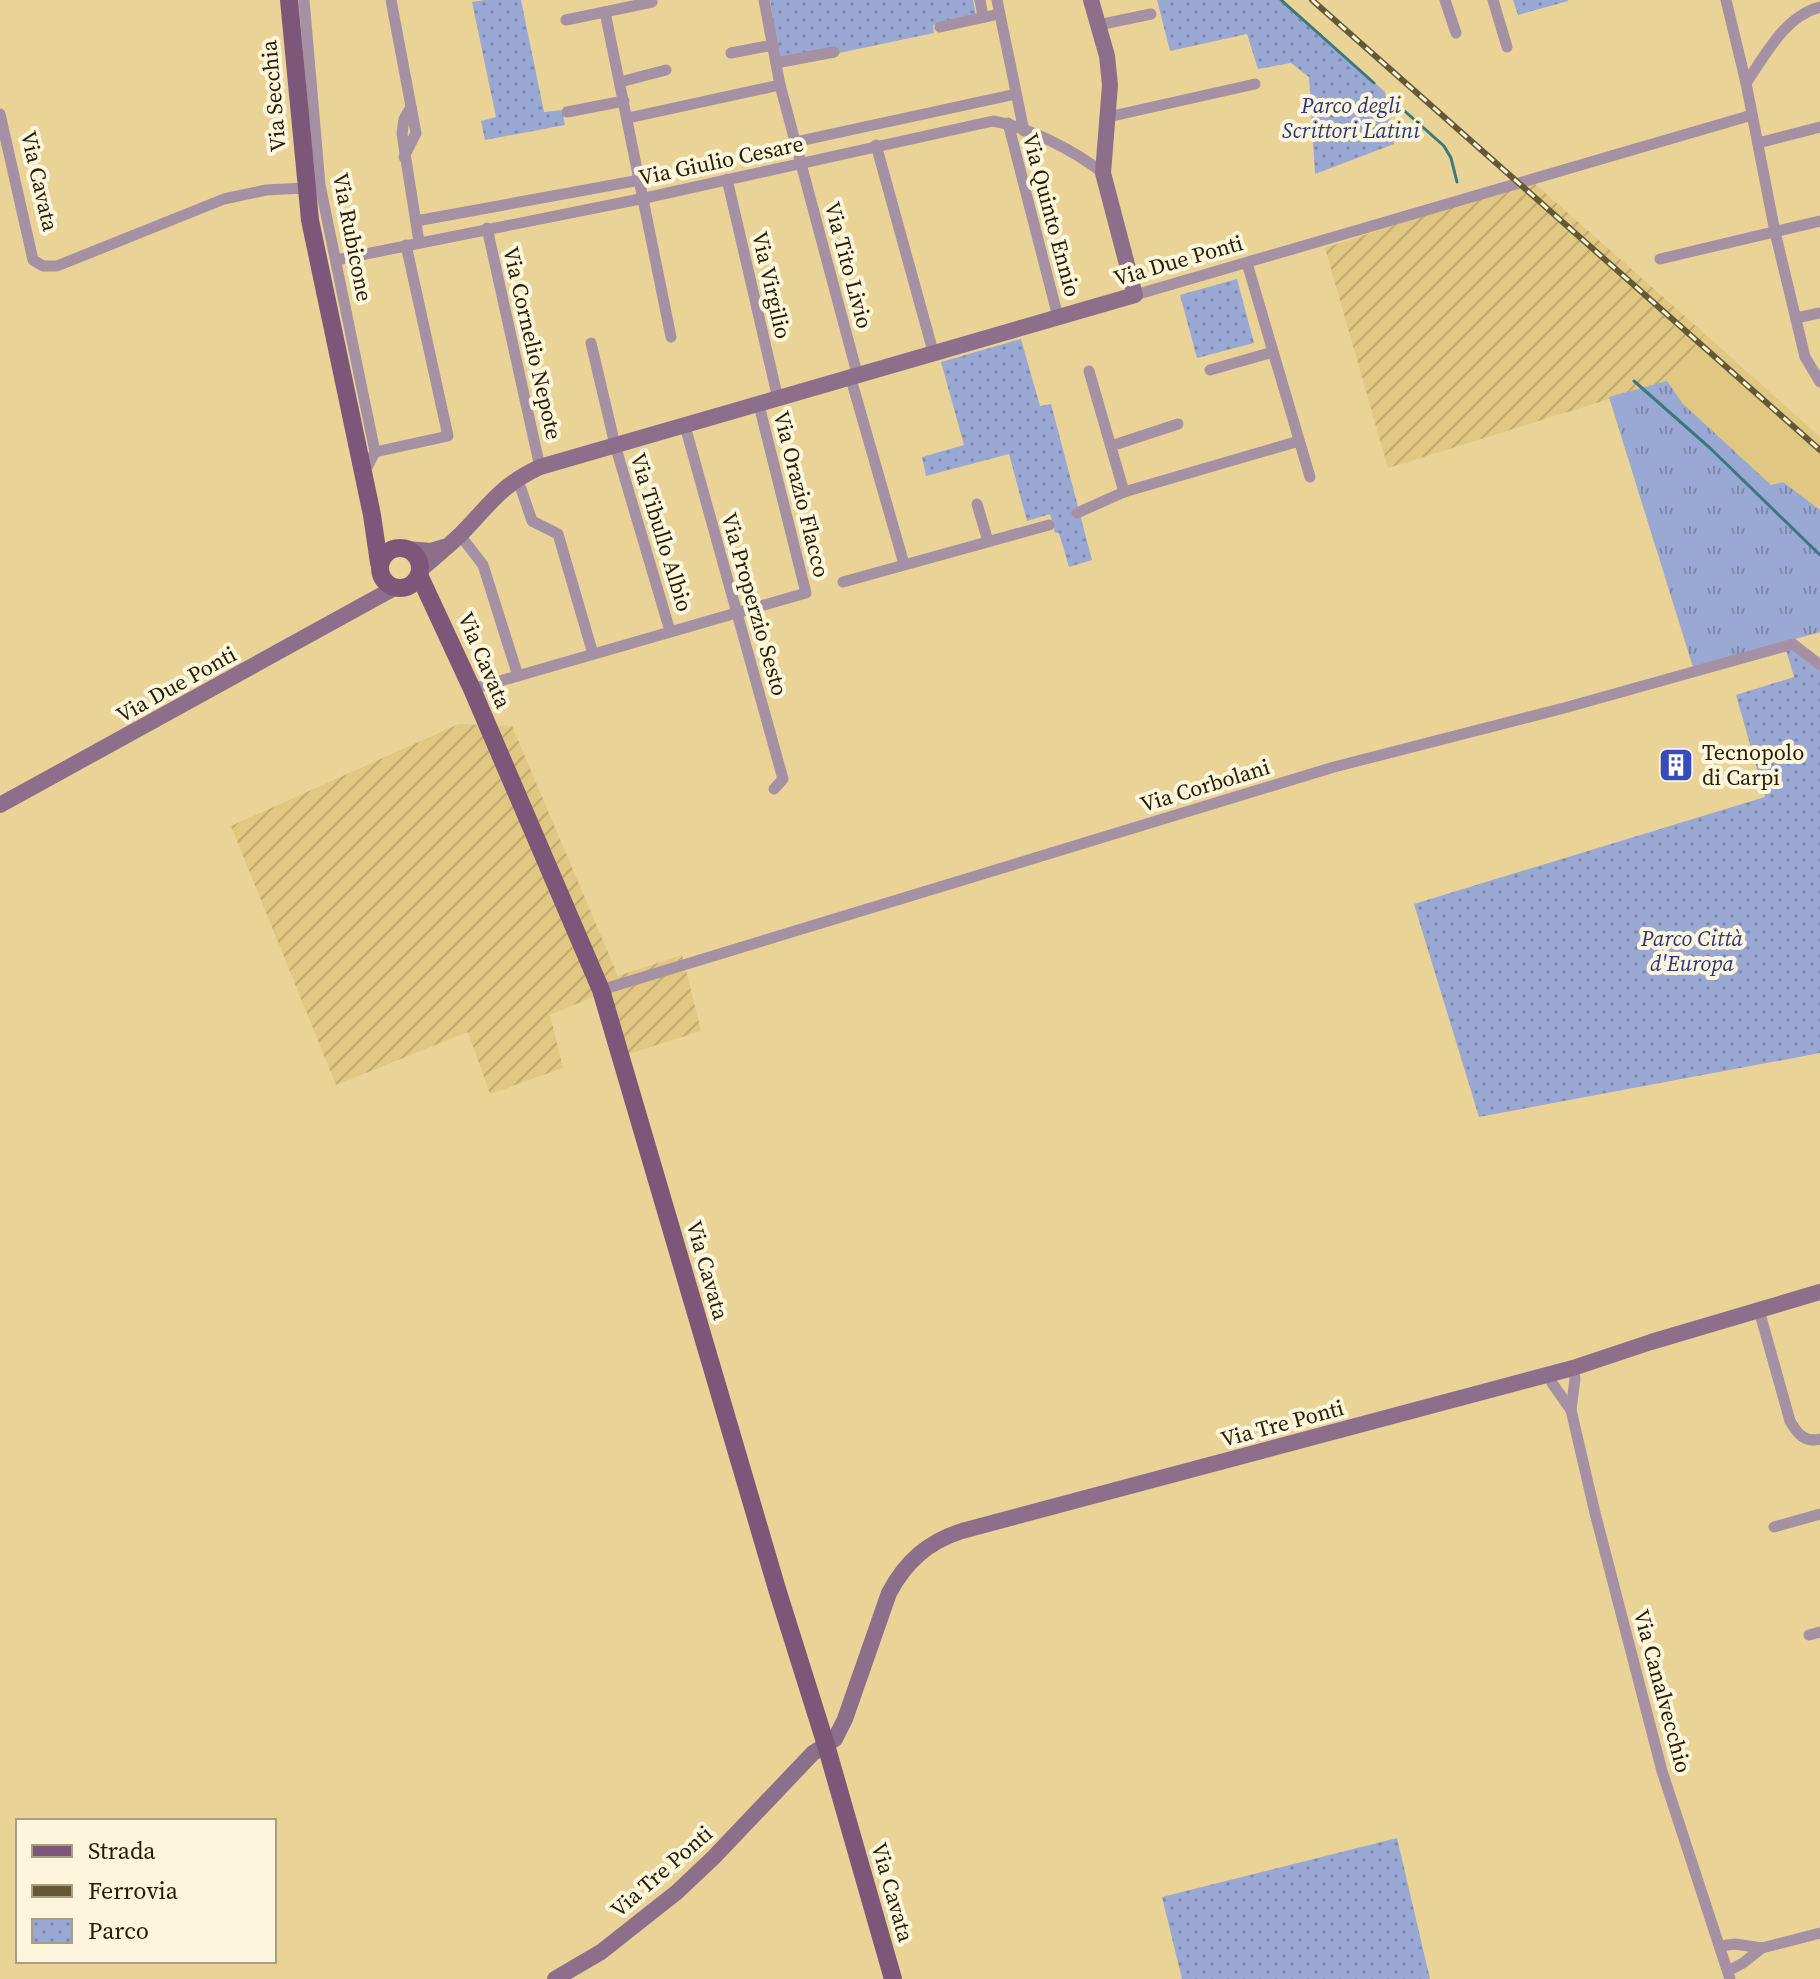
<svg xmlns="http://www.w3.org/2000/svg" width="1820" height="1979" viewBox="0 0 1820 1979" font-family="'Source Serif 4',serif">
<defs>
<pattern id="industrial-furrows" width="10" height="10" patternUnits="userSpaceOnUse" patternTransform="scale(2)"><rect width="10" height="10" fill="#e0c782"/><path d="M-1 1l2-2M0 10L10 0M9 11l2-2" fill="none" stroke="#c0aa6f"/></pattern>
<pattern id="grass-tufts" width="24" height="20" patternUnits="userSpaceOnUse" patternTransform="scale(2)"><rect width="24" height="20" fill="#9aa8d4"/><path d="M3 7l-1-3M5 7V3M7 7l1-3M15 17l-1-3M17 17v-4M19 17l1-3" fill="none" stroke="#7d88aa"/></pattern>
<pattern id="park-dots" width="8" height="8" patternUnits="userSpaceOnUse" patternTransform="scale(2)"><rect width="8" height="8" fill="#9aa8d4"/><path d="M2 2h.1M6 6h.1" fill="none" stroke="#7d88aa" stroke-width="1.8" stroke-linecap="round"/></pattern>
</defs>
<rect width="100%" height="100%" fill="#e9d396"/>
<polygon fill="#e0c782" points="1705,334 1820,437 1820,632 1694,671 1609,397 1667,380"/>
<g fill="url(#industrial-furrows)">
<polygon points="1534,183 1705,334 1667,381 1388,468 1325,248 1470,200"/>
<polygon points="459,724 512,726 618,976 682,955 701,1031 622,1056 602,993 550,1015 563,1068 490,1094 468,1032 336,1085 231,826"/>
</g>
<polygon fill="url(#grass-tufts)" points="1667,381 1683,404 1771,485 1783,482 1820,510 1820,632 1693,667 1609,397"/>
<g fill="url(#park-dots)">
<polygon points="484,0 521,0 544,112 562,110 565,125 485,140 481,121 496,117 472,2"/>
<polygon points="770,0 973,0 976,15 933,25 934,33 839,53 837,47 779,59"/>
<polygon points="1157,0 1283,0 1385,92 1394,144 1315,174 1309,77 1291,63 1258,69 1247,34 1170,51"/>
<polygon points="1513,0 1568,0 1568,1 1518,15"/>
<polygon points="1237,279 1254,343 1197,358 1180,295"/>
<polygon points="1021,339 1040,406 1051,404 1092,560 1069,567 1059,533 1055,533 1050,514 1027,521 1009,454 926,476 922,457 964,445 941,362"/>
<polygon points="1794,648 1820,669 1820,1053 1479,1117 1414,904 1765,797 1736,695 1794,677 1786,650"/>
<polygon points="1397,1838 1430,1979 1182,1979 1162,1897"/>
</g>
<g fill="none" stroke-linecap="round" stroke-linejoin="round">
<g stroke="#3c797d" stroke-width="3">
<polyline points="1281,0 1374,83"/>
<polyline points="1390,98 1444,146 1451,158 1457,182"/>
<polyline points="1634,381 1710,448 1820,555"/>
</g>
<g stroke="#a690a3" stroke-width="11">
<polyline points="304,0 320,185 375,452 363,475"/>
<polyline points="391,0 416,133 404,157"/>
<polyline points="764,0 780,85 858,377"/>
<polyline points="980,0 983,17"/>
<polyline points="997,0 1024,131"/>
<polyline points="1445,0 1456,33"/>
<polyline points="1493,0 1507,47"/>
<polyline points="1726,0 1746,83 1775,232 1805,357 1820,382"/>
<polyline points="605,12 671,337"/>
<polyline points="566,20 652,2"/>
<polyline points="1098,25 1151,14"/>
<polyline points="940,27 999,14"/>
<polyline points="731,53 773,45"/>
<polyline points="776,63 834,52"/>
<polyline points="620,82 666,70"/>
<path d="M1746,83C1766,54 1785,16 1820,7"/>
<polyline points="411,107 404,119 402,134 419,242"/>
<polyline points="567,112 624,101"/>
<polyline points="0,114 33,260 43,266 57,266 224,199 266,190 305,188"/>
<polyline points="1108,117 1255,84"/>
<polyline points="628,118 780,85"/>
<polyline points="1008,123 1058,317"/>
<polyline points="795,142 1016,94"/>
<polyline points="1758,143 1820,127"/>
<polyline points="876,145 934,355"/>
<polyline points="727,179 778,399"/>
<polyline points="416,221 640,180"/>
<polyline points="487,228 540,467"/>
<polyline points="1660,259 1820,221"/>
<path d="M336,260L645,198L993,121C1029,127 1075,151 1103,173"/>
<polyline points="1247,263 1310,477"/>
<polyline points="1135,295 1752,115"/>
<polyline points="1796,318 1820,313"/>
<polyline points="591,343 615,445 670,631"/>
<polyline points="1210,370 1273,352"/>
<polyline points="1089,371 1124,492"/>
<polyline points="851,379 904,564"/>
<polyline points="685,426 783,779 774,789"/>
<polyline points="1111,446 1178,424"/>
<polyline points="375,452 448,436 406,245"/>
<polyline points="517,477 532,521 558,534 593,654"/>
<polyline points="977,504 988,541"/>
<polyline points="1077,513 1124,492 1299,441"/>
<polyline points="460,535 483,565 518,676"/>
<polyline points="843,582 1049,525"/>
<polyline points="472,689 806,593 759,405"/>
<polyline points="601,990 1334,767 1564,708 1793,644 1820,665"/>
<path d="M1759,1310L1790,1421C1797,1433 1804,1443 1820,1439"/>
<polyline points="1573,1368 1575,1379 1571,1410 1595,1513 1662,1771 1730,1979"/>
<polyline points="1550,1374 1552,1383 1571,1410"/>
<polyline points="1774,1527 1820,1514"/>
<polyline points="1809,1635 1820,1632"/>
<polyline points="1720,1946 1735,1944 1762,1948"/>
<polyline points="1728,1971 1743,1963 1762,1948 1820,1933"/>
</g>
<g stroke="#8e6f8b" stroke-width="16">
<polyline points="407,549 431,551 444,547"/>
<path d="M420,570C433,559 446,548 459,536C489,506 499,486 540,467L1135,295L1103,173L1110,85L1107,56L1091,0"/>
<polyline points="0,805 396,587"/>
<path d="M555,1979L601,1952L677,1892L714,1857L813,1753L835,1739L845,1719L889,1593C906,1561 928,1542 962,1531L1573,1368L1651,1342L1820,1292"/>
</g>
<g stroke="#7d5779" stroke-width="18">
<polyline points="289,0 310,220 372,515 379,563"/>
<circle cx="400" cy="568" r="20"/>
<polyline points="420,577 472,689 601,990 777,1589 826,1745 893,1979"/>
</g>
<g stroke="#655834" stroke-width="6">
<polyline id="rail" points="1312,0 1820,450"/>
</g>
<use href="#rail" stroke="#fef5dd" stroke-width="3" stroke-dasharray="9" stroke-linecap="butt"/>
</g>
<defs>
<g id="building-square" transform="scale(1.8)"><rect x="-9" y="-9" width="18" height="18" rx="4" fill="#364bbd" stroke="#fef5dd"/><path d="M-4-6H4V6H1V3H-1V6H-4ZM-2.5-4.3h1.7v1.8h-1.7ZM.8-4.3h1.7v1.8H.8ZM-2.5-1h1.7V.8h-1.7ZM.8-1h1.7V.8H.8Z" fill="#fff"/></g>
</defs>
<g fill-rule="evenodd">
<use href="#building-square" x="1676" y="765"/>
</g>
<g text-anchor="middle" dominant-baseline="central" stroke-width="8" stroke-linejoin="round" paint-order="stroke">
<g font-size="22" fill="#261d05" stroke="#fef5dd">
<text transform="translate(273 96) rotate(-95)">Via Secchia</text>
<text transform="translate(721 160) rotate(-12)">Via Giulio Cesare</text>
<text transform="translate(40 181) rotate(77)">Via Cavata</text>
<text transform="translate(1052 215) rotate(75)">Via Quinto Ennio</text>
<text transform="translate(353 237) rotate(79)">Via Rubicone</text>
<text transform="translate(1178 260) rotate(-16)">Via Due Ponti</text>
<text transform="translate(849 265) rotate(75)">Via Tito Livio</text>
<text transform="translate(772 285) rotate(77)">Via Virgilio</text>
<text transform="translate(533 343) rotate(77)">Via Cornelio Nepote</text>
<text transform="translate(802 494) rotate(76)">Via Orazio Flacco</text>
<text transform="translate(662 532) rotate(73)">Via Tibullo Albio</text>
<text transform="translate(755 604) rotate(74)">Via Properzio Sesto</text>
<text transform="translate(485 660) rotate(67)">Via Cavata</text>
<text transform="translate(176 684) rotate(-29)">Via Due Ponti</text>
<text transform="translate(1205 785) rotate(-17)">Via Corbolani</text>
<text transform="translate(708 1270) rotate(74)">Via Cavata</text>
<text transform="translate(1282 1423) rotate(-15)">Via Tre Ponti</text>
<text transform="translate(1663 1691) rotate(75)">Via Canalvecchio</text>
<text transform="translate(661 1871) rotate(-41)">Via Tre Ponti</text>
<text transform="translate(893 1892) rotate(74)">Via Cavata</text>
</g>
<g font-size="22" font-style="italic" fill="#28377d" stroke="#fef5dd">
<text x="1351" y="105">Parco degli<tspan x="1351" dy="25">Scrittori Latini</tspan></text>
<text x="1692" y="938">Parco Città<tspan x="1692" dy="25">d'Europa</tspan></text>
</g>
<g font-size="22" fill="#261d05" stroke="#fef5dd" text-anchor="start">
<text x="1702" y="752">Tecnopolo<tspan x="1702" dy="25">di Carpi</tspan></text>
</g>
</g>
<rect x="16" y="1819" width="260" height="144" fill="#fef5dd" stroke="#a89f87" stroke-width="2"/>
<rect x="32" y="1845" width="40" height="12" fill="#7d5779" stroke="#a89f87" stroke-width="2"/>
<text x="88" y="1859" font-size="24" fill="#261d05">Strada</text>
<rect x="32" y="1885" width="40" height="12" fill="#655834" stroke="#a89f87" stroke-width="2"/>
<text x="88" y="1899" font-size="24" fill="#261d05">Ferrovia</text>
<rect x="32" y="1919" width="40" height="24" fill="url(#park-dots)" stroke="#a89f87" stroke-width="2"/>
<text x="88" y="1939" font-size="24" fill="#261d05">Parco</text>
</svg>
